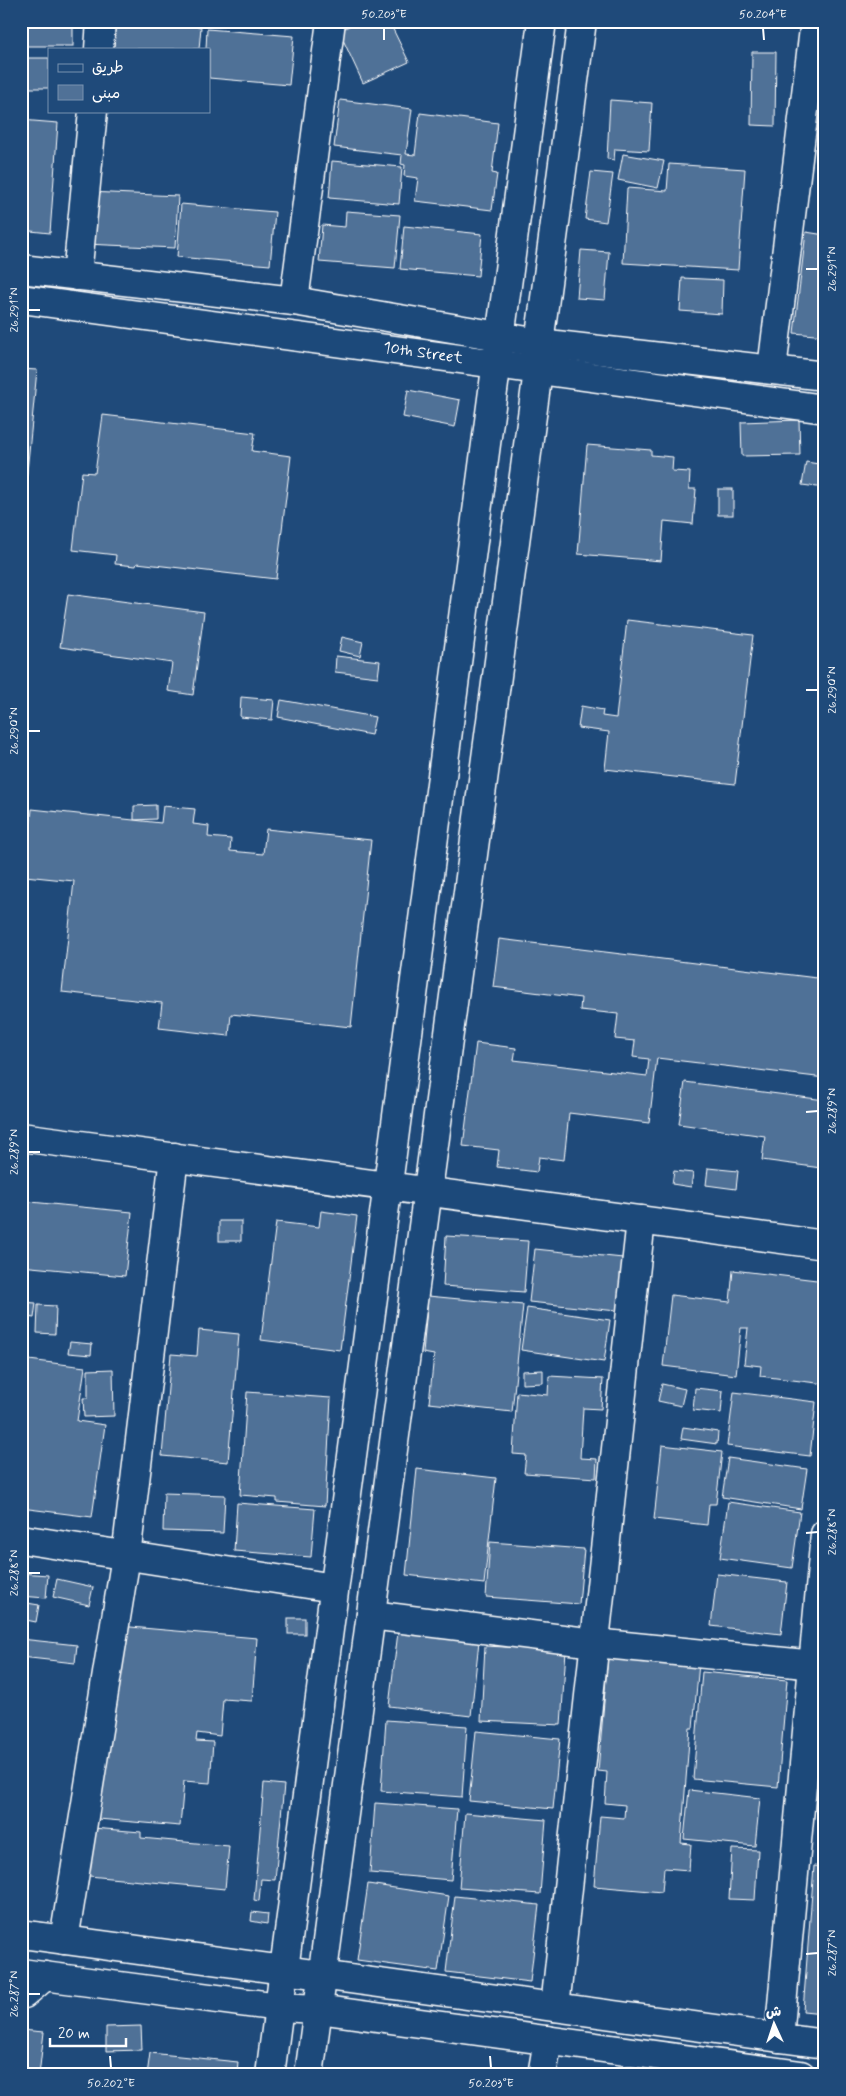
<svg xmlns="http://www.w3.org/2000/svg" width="846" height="2096" viewBox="0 0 846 2096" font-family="Mynerve,'Playpen Sans Arabic',sans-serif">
<rect width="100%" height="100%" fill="#1f4a7a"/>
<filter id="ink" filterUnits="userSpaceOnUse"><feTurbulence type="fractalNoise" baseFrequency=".02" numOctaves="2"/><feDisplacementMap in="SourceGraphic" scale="10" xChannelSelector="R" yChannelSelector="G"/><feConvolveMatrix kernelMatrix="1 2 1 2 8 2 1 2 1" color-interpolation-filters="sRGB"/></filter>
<g filter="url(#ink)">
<g fill="#507197" stroke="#fff">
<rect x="21" y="21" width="52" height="25"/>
<polygon points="114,21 142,21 201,27 199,49 112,49"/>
<polygon points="264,21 295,21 295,24"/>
<polygon points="359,21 389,21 409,62 363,83 339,31"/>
<polygon points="408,21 447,21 446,25"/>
<polygon points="207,29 294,36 289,85 209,78 209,49 206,49"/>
<polygon points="752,52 776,52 775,126 751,125"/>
<rect x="21" y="58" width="28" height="30"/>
<polygon points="340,100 412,109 406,154 415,155 420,113 498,123 492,173 497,174 492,210 415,201 418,178 404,176 405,165 401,164 402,155 334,147"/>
<polygon points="610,100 652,103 649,151 615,149 614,160 607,159"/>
<polygon points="21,120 58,123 50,233 21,230"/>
<polygon points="623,154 664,161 658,188 618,180"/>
<polygon points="332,161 402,167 399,204 329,198"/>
<polygon points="669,164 745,169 738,270 623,263 627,188 667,191"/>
<polygon points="591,172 613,174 606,222 585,219"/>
<polygon points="88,192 178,196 175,248 85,244"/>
<polygon points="181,204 275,212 270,265 177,257"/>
<polygon points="346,211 400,215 395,268 319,262 322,225 345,227"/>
<polygon points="404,226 482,234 478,276 400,269"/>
<polygon points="806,232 825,235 825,336 794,333"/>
<polygon points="581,250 609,252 605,300 577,298"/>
<polygon points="682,278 723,280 722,314 680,311"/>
<polygon points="21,369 37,370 23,513 21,512"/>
<polygon points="408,390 460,400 455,427 403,417"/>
<polygon points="103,415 255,433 252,451 291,456 276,579 137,563 136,566 115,564 116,555 73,550 82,472 95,473"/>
<polygon points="799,420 800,455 742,456 741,422"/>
<polygon points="587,445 651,450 651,455 673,457 672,471 690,472 689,489 696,489 693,524 664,521 661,561 578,554"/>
<polygon points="806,462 825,465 825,488 802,485"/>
<rect x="718" y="489" width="15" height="26"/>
<polygon points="68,594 204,612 193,695 168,691 172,663 60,647"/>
<polygon points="627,620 753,635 735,784 605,769 609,732 578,728 581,706 603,710 602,716 616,718"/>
<polygon points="342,637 363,642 360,656 339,651"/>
<polygon points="336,656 380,661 378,677 335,672"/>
<polygon points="241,697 274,700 272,720 240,717"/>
<polygon points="281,700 375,717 371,735 278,717"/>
<polygon points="156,805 156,819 134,820 134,806"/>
<polygon points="163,806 195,809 193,824 209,826 208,837 231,839 230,851 263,854 266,829 371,840 351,1027 231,1014 229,1036 159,1028 162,1003 62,992 74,881 25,876 32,809 161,823"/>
<polygon points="499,939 825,979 825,1078 657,1058 649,1123 569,1113 564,1160 539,1157 537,1172 497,1167 499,1150 463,1146 476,1043 516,1048 514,1060 647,1076 649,1059 633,1057 635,1041 615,1039 618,1014 580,1010 581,998 493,987"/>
<polygon points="685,1082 825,1100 825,1148 821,1168 762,1160 765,1136 679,1124"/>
<polygon points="708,1168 738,1171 736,1189 706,1185"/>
<polygon points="674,1171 693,1173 691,1187 672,1184"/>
<polygon points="21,1201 132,1212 125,1276 21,1266"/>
<polygon points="321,1211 357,1216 340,1350 261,1340 276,1222 319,1227"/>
<rect x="219" y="1221" width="22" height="20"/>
<polygon points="446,1236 528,1241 524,1292 443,1286"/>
<polygon points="535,1249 623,1258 617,1311 529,1302"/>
<polygon points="733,1270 825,1281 825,1384 760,1376 761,1366 744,1364 748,1328 741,1328 736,1375 663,1366 671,1295 730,1302"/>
<polygon points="428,1296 523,1305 512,1412 429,1403 434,1355 423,1353"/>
<polygon points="21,1302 36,1303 34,1318 21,1316"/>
<polygon points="38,1305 56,1306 55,1334 37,1333"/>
<polygon points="527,1308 610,1320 604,1362 521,1350"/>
<polygon points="199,1330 239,1334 228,1462 162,1456 171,1354 197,1356"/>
<polygon points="70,1342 92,1344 91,1355 68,1353"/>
<polygon points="21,1359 85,1367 77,1421 105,1425 92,1517 21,1508"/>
<polygon points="113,1369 114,1416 84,1417 83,1398 88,1398 88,1370"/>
<polygon points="543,1370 543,1383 522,1384 522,1371"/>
<polygon points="549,1376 603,1379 601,1409 583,1408 580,1458 597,1459 596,1478 524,1473 526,1455 513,1454 517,1392 548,1395"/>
<polygon points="662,1384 685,1389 681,1406 658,1401"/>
<polygon points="695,1388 723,1391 721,1413 693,1410"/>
<polygon points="247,1392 331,1398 325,1506 277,1502 277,1498 240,1495"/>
<polygon points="734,1392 816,1402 810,1456 727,1446"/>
<polygon points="683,1427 718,1432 717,1444 681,1439"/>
<polygon points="662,1445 722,1452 716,1504 709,1504 707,1525 654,1519"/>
<polygon points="728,1458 807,1469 801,1509 722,1497"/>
<polygon points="417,1469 496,1478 484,1584 406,1575"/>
<polygon points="164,1493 225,1495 223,1533 163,1531"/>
<polygon points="728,1502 800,1512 792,1568 720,1558"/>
<polygon points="237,1503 315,1509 311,1557 234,1551"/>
<polygon points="490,1542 584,1549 579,1604 486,1597"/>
<polygon points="21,1573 48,1575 46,1598 21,1596"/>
<polygon points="717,1574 787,1582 781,1634 711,1626"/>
<polygon points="57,1579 93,1587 89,1605 53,1597"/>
<polygon points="21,1602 39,1605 36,1622 21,1619"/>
<rect x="288" y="1618" width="17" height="16"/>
<polygon points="119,1626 257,1638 252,1701 223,1699 220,1736 197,1733 196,1741 213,1742 210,1783 184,1781 180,1826 98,1819 108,1700"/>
<polygon points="398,1632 479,1641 471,1716 389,1706"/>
<polygon points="21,1639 77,1645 75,1663 21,1657"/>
<polygon points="485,1646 566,1650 561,1725 481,1721"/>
<polygon points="608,1656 699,1663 693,1728 690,1728 681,1843 691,1844 689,1870 664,1868 662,1892 594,1886 600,1816 624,1818 625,1805 605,1803 607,1772 598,1771"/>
<polygon points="702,1672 787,1680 778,1787 693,1779"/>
<polygon points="386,1720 467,1726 462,1797 381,1791"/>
<polygon points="476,1731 560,1739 553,1809 469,1801"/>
<polygon points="825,1754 825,1792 822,1792"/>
<polygon points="264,1783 284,1785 275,1880 261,1879 259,1901 254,1900"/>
<polygon points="689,1790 760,1798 755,1846 684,1839"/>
<polygon points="375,1803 457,1809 451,1880 370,1873"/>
<polygon points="820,1808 825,1808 825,1855 819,1854"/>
<polygon points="465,1813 546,1820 540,1894 459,1888"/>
<polygon points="93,1828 141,1832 141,1838 229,1846 225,1889 89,1876"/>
<polygon points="732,1849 758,1850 755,1900 729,1899"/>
<polygon points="814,1866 825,1867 825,2029 821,2029 823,2013 803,2011"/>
<polygon points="368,1884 449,1896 438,1971 357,1960"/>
<polygon points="455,1896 539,1905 530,1982 446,1972"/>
<polygon points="252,1912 268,1914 267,1924 251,1921"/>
<polygon points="141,2026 142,2050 106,2051 106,2027"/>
<polygon points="21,2030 44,2032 39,2075 21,2075"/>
<polygon points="150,2053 238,2062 237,2075 147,2075"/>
</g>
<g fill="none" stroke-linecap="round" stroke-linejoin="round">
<g stroke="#fff" stroke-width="31">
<g id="minor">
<polyline points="99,49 101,21"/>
<polyline points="21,269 294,301 539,343 825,376"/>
<polyline points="77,276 93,111"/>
<polyline points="21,299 825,409"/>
<polyline points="294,301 331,21"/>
<polyline points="772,369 815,21"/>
<polyline points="21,1137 825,1245"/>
<polyline points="21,1539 334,1588"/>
<polyline points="371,1615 595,1643 825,1666"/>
<polyline points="64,1940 126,1556 174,1157"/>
<polyline points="24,1994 45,1976"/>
<polyline points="555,2007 641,1220"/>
<polyline points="779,2038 825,1534"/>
<polyline points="270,2075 542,21"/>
<polyline points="309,2075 538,371 539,343 582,21"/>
<polyline points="542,2075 548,2040"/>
</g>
</g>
<g stroke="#fff" stroke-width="31">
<g id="major">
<polyline points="21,1934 825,2044"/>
<polyline points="21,1973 279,2007 318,2009 801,2075"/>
</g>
</g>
<use href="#minor" stroke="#1f4a7a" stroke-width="28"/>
<use href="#major" stroke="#1f4a7a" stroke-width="28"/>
</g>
</g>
<path fill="none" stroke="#fff" stroke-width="2" d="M384,28V40M763,28L764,40M806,269H818M28,310H40M806,690H818M28,731H40M806,1112L818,1111M28,1152H40M806,1533L818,1532M28,1573H40M806,1954L818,1953M28,1994H40M110,2056L111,2068M490,2056L491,2068"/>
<g text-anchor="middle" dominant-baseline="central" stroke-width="4" stroke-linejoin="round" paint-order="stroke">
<g font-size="16" fill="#fff" stroke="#1f4a7a">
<text transform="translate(423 353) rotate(8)">10th Street</text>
</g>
</g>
<rect width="846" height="2096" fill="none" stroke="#1f4a7a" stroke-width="55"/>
<rect x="48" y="48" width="162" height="65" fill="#1f4a7a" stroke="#7992af"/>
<rect x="58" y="64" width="25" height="8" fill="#1f4a7a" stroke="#7992af"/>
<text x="92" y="72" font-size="15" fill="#ffffff">طريق</text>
<rect x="58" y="85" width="25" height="15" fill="#507197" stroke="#7992af"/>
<text x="92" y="98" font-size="15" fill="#ffffff">مبنى</text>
<g transform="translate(774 2024) rotate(357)" stroke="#1f4a7a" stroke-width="4" paint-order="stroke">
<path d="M0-4L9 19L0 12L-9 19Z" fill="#ffffff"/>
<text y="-8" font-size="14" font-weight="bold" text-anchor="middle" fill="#ffffff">ش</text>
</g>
<path d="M50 2038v8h76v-8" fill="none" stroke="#ffffff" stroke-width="2.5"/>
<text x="58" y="2038" font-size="15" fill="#ffffff" stroke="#1f4a7a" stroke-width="4" paint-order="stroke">20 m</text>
<rect x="28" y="28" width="790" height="2040" fill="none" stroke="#fff" stroke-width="2"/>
<g font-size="12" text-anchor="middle" fill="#fff">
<text x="384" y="18">50.203°E</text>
<text x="763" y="18">50.204°E</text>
<text transform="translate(832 269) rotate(-90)" y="4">26.291°N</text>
<text transform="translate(14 310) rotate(-90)" y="4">26.291°N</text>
<text transform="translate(832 690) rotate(-90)" y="4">26.290°N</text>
<text transform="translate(14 731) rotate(-90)" y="4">26.290°N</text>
<text transform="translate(832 1111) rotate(-90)" y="4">26.289°N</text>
<text transform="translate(14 1152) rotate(-90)" y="4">26.289°N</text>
<text transform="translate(832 1532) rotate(-90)" y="4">26.288°N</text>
<text transform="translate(14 1573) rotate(-90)" y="4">26.288°N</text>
<text transform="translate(832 1953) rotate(-90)" y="4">26.287°N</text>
<text transform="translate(14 1994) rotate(-90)" y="4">26.287°N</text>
<text x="111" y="2087">50.202°E</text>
<text x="491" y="2087">50.203°E</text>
</g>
</svg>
